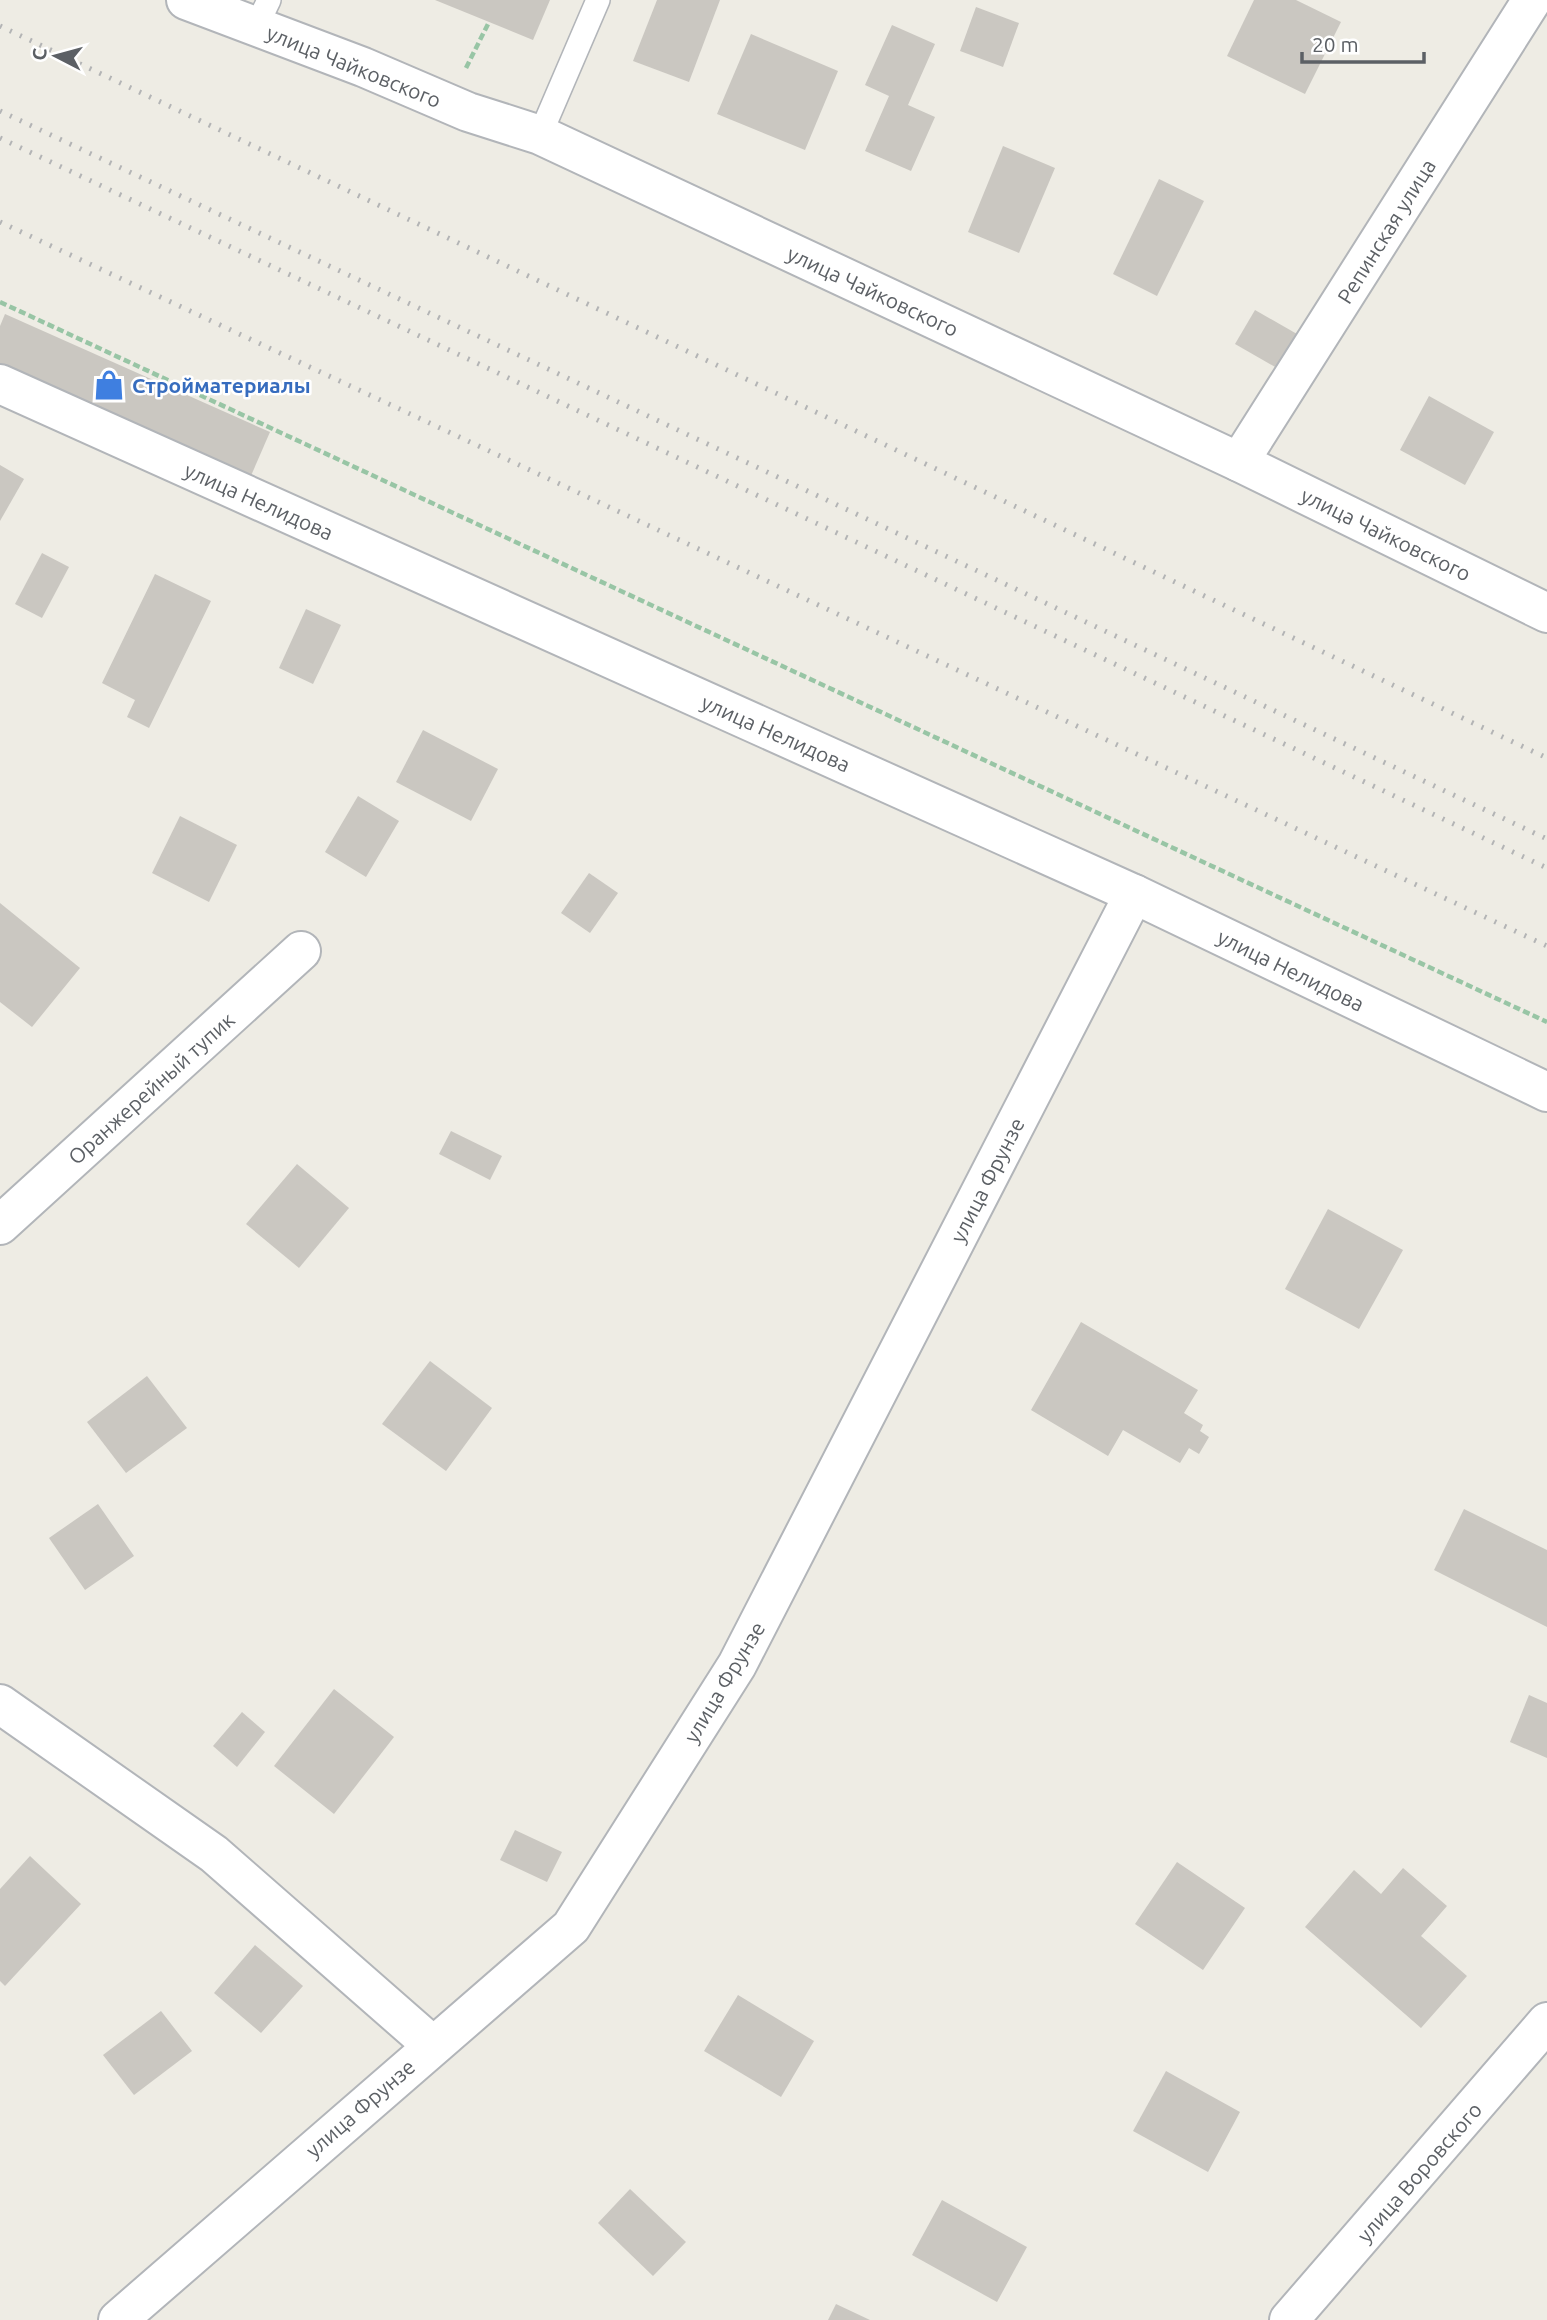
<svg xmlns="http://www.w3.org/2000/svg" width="1547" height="2320" viewBox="0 0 1547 2320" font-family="Ubuntu,sans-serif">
<rect width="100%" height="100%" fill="#eeece4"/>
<g fill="#cac7c1">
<polygon points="435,0 550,0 533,40"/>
<polygon points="657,0 720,0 689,82 633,61"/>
<polygon points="1254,0 1296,0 1341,22 1305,94 1227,56"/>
<polygon points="976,7 1019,23 1003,67 960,51"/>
<polygon points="892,25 935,44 908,105 935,117 911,171 865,151 889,96 865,85"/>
<polygon points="751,34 838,71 805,150 717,114"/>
<polygon points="1003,146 1055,168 1019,253 968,232"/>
<polygon points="1159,179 1204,201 1157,296 1113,274"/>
<polygon points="1255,310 1297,334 1277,368 1235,344"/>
<polygon points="5,314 270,432 250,478 0,366 0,326"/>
<polygon points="1429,396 1494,432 1465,485 1400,450"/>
<polygon points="0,465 24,479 0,521"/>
<polygon points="42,553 69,567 42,618 15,604"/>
<polygon points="155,574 211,601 149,728 127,717 135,700 102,683"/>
<polygon points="306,609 341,625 313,684 279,668"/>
<polygon points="423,730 498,769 471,821 396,782"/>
<polygon points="358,796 399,821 366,877 325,852"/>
<polygon points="180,816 237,845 209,902 152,873"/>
<polygon points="589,873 618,893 590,933 561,913"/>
<polygon points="0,903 80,968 32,1027 0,1002"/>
<polygon points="451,1131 502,1156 490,1180 439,1154"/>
<polygon points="297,1164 349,1208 299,1268 246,1224"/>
<polygon points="1328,1209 1403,1250 1359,1329 1285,1289"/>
<polygon points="1081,1322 1198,1390 1184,1413 1203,1425 1200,1431 1209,1437 1199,1454 1189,1448 1180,1463 1123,1430 1108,1456 1031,1410"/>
<polygon points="430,1361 492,1408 446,1471 382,1424"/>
<polygon points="147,1376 187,1428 126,1473 87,1422"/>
<polygon points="98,1504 134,1556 85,1590 49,1538"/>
<polygon points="1464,1509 1547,1550 1547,1627 1434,1570"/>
<polygon points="334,1689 394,1737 334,1814 274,1766"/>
<polygon points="1529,1695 1547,1703 1547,1758 1510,1742"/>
<polygon points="242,1712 265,1732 237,1767 213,1746"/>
<polygon points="515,1830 562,1852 547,1882 500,1860"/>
<polygon points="30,1856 81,1904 5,1986 0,1981 0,1889"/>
<polygon points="1177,1862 1245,1908 1203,1970 1135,1924"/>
<polygon points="1403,1868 1447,1906 1421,1936 1467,1976 1421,2028 1305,1927 1354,1870 1381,1894"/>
<polygon points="255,1945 303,1986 261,2033 214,1993"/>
<polygon points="738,1995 814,2041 781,2097 704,2051"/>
<polygon points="161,2011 192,2051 134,2095 103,2055"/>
<polygon points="1166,2071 1240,2112 1208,2172 1133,2131"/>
<polygon points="630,2189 686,2242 653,2276 598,2223"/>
<polygon points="942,2200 1027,2247 997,2302 912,2255"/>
<polygon points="836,2304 870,2320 828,2320"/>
</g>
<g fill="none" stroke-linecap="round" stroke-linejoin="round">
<g stroke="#b2b5b9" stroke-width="26">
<g id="lane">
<polyline points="256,27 269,0"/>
<polyline points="540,135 598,0"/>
</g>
</g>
<g stroke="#b2b5b9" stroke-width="42">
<g id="street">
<polyline points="186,0 363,67 468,112 540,135 1239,462 1547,613"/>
<polyline points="0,384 1134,894 1547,1092"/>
<polyline points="1239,462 1532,0"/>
<polyline points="0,1225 301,951"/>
<polyline points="0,1704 214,1854 432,2045"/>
<polyline points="118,2320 571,1927 737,1665 1134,894"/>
<polyline points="1289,2320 1547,2022"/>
</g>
</g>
<g stroke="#98c5a5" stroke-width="4.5" stroke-dasharray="7 3.5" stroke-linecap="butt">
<polyline points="466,68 489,22"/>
<polyline points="0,302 1547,1022"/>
</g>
<use href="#lane" stroke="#fff" stroke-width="23"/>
<use href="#street" stroke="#fff" stroke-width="38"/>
<g stroke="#b3b4b5" stroke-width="5" stroke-dasharray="2 9" stroke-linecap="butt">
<polyline points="0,26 1547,758"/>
<polyline points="0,111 1547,839"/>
<polyline points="0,138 1547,868"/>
<polyline points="0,222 1547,946"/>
</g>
</g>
<defs>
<g id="shop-bare" transform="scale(2.415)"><path d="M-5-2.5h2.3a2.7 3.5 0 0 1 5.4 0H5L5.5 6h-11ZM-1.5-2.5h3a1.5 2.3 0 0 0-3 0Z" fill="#3f7fe0" stroke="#fff" stroke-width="2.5" paint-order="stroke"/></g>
</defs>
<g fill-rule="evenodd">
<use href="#shop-bare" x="109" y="385"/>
</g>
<g text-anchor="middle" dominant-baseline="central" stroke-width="5" stroke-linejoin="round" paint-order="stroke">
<g font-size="21" fill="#5c6065" stroke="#fff">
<text transform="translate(354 66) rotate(22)">улица Чайковского</text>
<text transform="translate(1386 231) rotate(-58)">Репинская улица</text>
<text transform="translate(873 291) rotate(25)">улица Чайковского</text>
<text transform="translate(259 501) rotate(24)">улица Нелидова</text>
<text transform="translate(1386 534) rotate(26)">улица Чайковского</text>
<text transform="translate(776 733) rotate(24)">улица Нелидова</text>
<text transform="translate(1291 970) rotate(26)">улица Нелидова</text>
<text transform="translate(151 1088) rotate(-42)">Оранжерейный тупик</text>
<text transform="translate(987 1180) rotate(-63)">улица Фрунзе</text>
<text transform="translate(724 1682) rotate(-59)">улица Фрунзе</text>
<text transform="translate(360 2108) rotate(-41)">улица Фрунзе</text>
<text transform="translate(1419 2172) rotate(-49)">улица Воровского</text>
</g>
<g font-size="21" font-weight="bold" fill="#366cbe" stroke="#fff" text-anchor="start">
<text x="132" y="385">Стройматериалы</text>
</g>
</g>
<g transform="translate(56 56) rotate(276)" stroke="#ffffff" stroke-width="5" paint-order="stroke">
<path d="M0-5L12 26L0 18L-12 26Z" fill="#5c6065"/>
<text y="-10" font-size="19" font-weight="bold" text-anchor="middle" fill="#5c6065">С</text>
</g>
<path d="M1302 52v10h122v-10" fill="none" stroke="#5c6065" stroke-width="3.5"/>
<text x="1312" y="52" font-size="21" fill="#5c6065" stroke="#ffffff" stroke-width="5" paint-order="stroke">20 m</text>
</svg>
